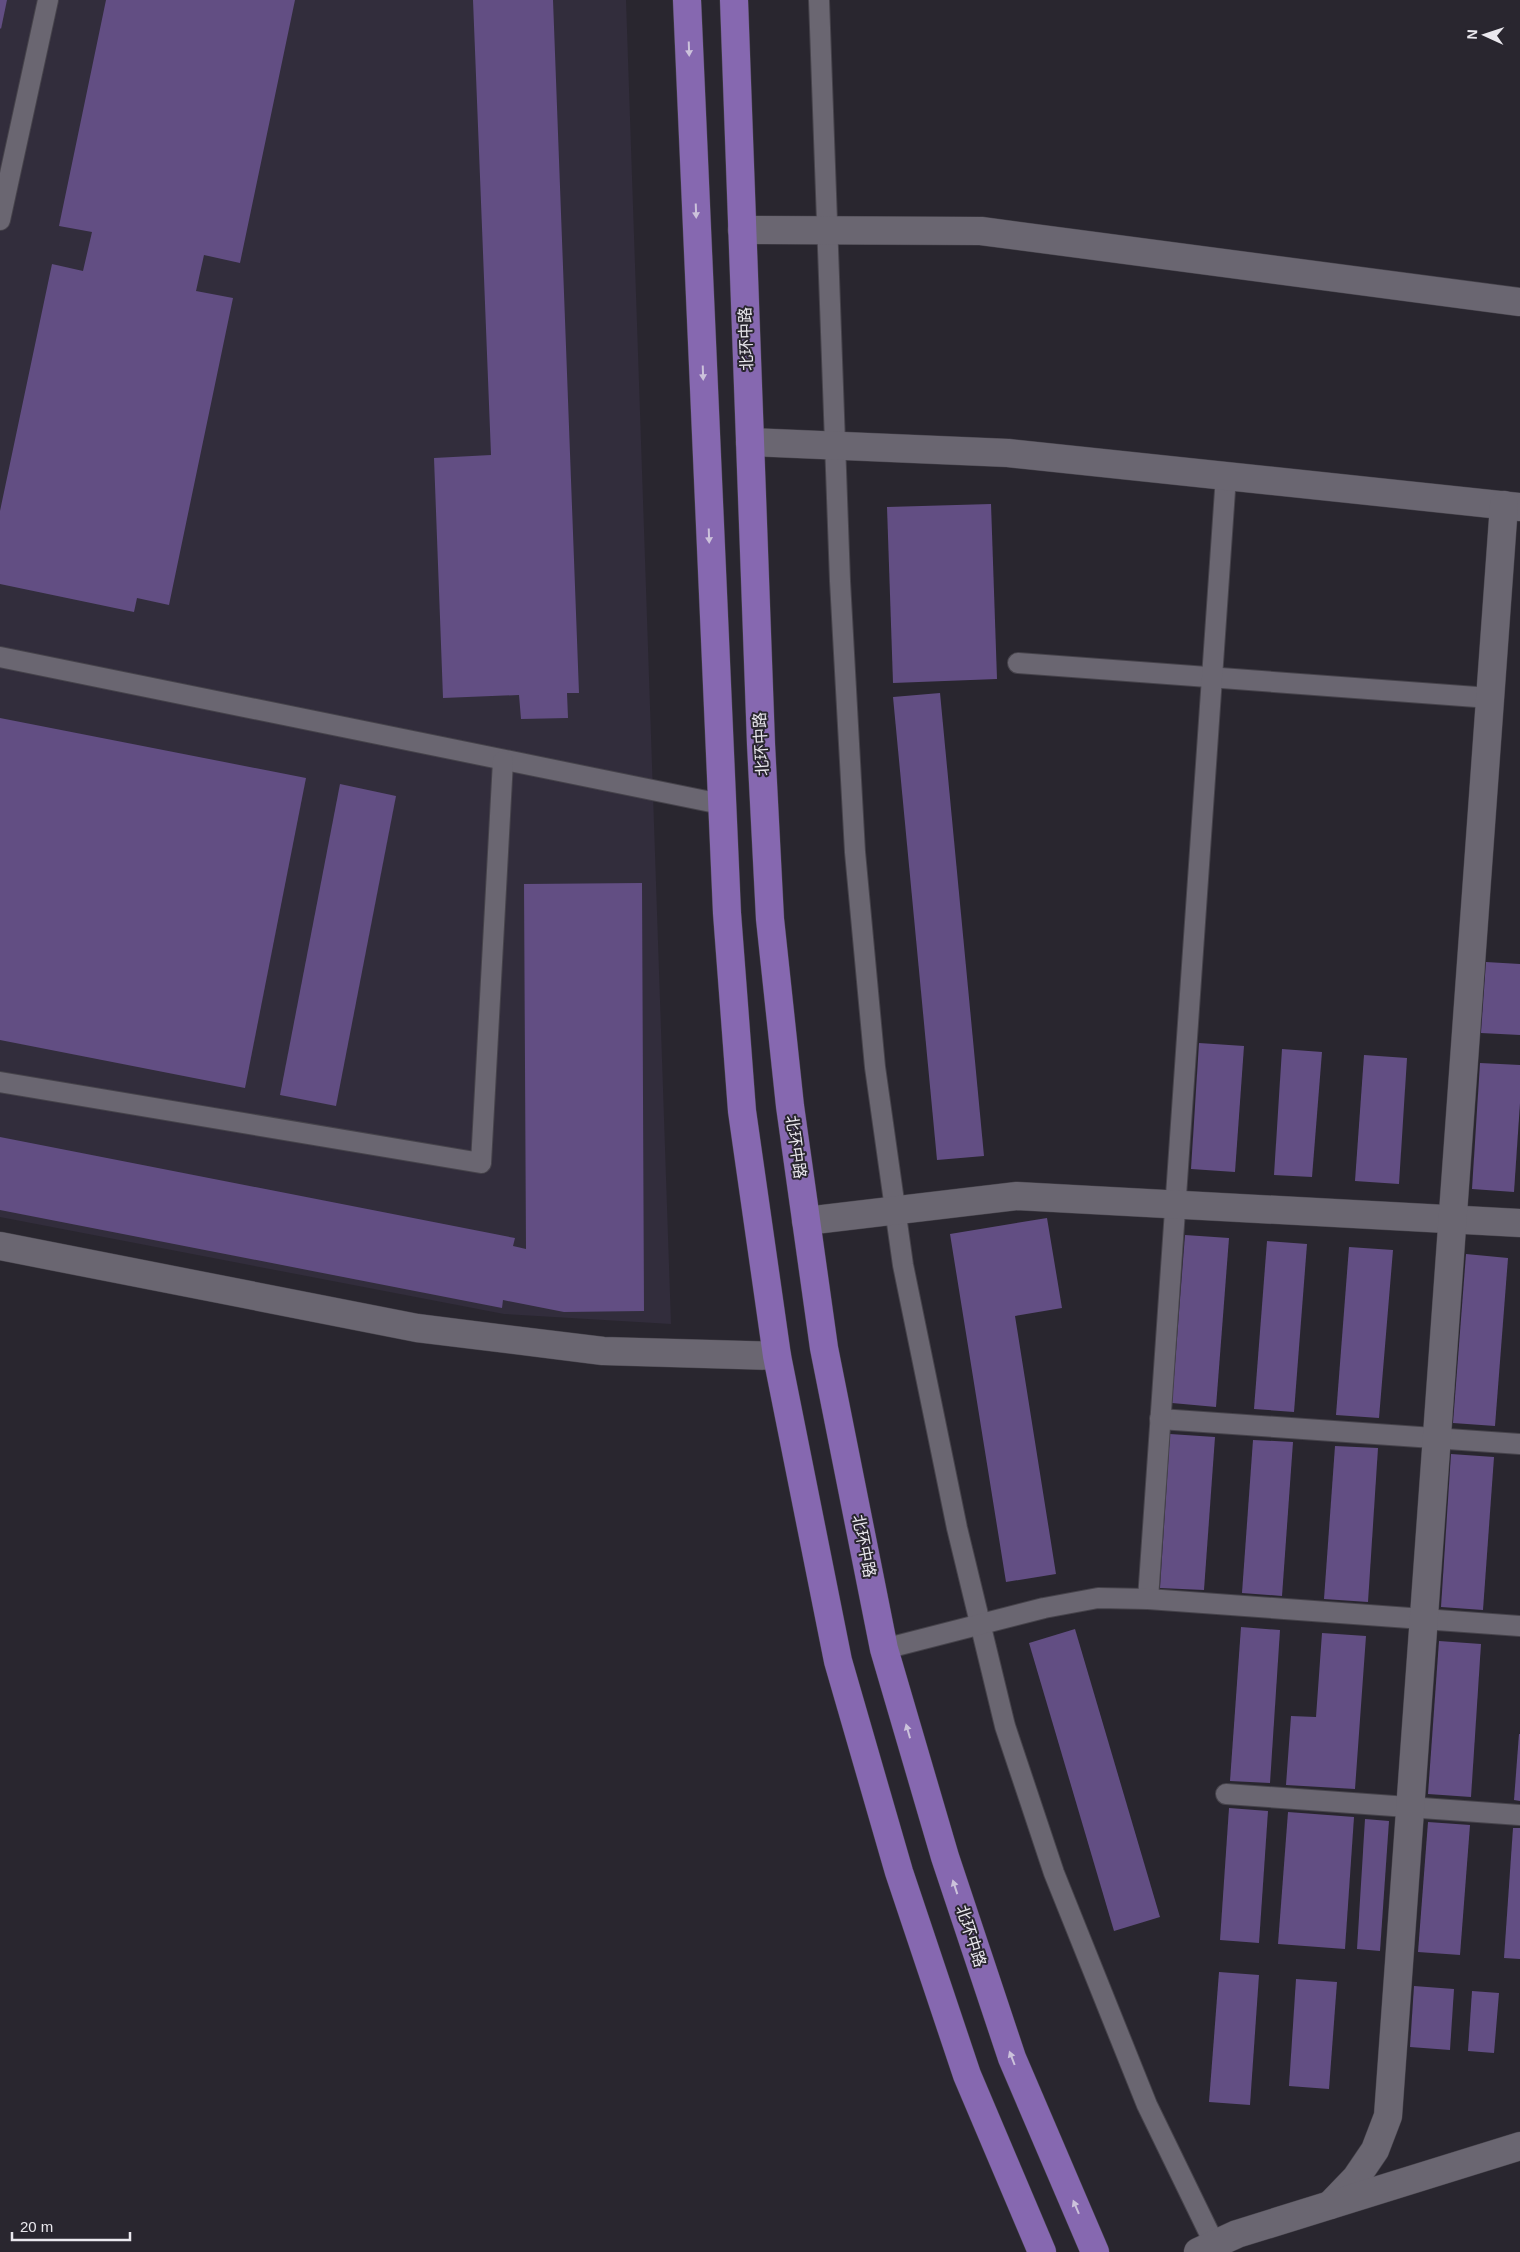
<svg xmlns="http://www.w3.org/2000/svg" width="1520" height="2252" viewBox="0 0 1520 2252" font-family="Helvetica,'Noto Sans SC',sans-serif">
<rect width="100%" height="100%" fill="#29262f"/>
<polygon fill="#322d3c" points="0,0 626,0 671,1324 504,1314 0,1217"/>
<g fill="#624e83">
<polygon points="0,0 7,0 1,29 0,28"/>
<polygon points="106,0 295,0 240,263 204,255 196,291 233,298 169,605 137,598 134,612 0,584 0,511 52,264 83,271 92,232 59,226"/>
<polygon points="473,0 553,0 579,693 567,693 568,718 521,719 519,695 443,698 434,458 491,455"/>
<polygon points="991,504 997,679 893,683 887,507"/>
<polygon points="940,693 984,1156 937,1160 893,697"/>
<polygon points="0,718 306,778 245,1088 0,1040"/>
<polygon points="340,784 396,796 336,1106 280,1095"/>
<polygon points="642,883 644,1311 564,1312 503,1300 502,1308 0,1210 0,1137 515,1238 513,1246 526,1249 524,884"/>
<polygon points="1486,962 1520,964 1520,1035 1481,1033"/>
<polygon points="1199,1043 1244,1046 1235,1172 1191,1169"/>
<polygon points="1282,1049 1322,1052 1312,1177 1274,1175"/>
<polygon points="1364,1055 1407,1058 1399,1184 1355,1181"/>
<polygon points="1480,1063 1520,1065 1520,1103 1514,1192 1472,1189"/>
<polygon points="1047,1218 1062,1308 1015,1316 1056,1574 1006,1582 950,1234"/>
<polygon points="1185,1235 1229,1238 1216,1407 1172,1403"/>
<polygon points="1267,1241 1307,1244 1294,1412 1254,1409"/>
<polygon points="1349,1247 1393,1250 1379,1418 1336,1415"/>
<polygon points="1466,1254 1508,1258 1495,1426 1453,1423"/>
<polygon points="1170,1434 1215,1437 1204,1590 1160,1588"/>
<polygon points="1253,1440 1293,1442 1282,1596 1242,1593"/>
<polygon points="1335,1446 1378,1448 1368,1602 1324,1599"/>
<polygon points="1451,1454 1494,1457 1483,1610 1441,1607"/>
<polygon points="1241,1627 1280,1630 1270,1783 1230,1781"/>
<polygon points="1075,1629 1160,1917 1114,1931 1029,1643"/>
<polygon points="1322,1633 1366,1636 1355,1789 1286,1785 1291,1716 1316,1717"/>
<polygon points="1439,1641 1481,1644 1471,1797 1428,1794"/>
<polygon points="1519,1734 1520,1734 1520,1801 1514,1800"/>
<polygon points="1229,1808 1268,1811 1259,1943 1220,1940"/>
<polygon points="1288,1812 1354,1817 1345,1949 1278,1944"/>
<polygon points="1365,1819 1389,1821 1380,1951 1357,1949"/>
<polygon points="1428,1822 1470,1825 1460,1955 1418,1952"/>
<polygon points="1513,1828 1520,1828 1520,1959 1504,1958"/>
<polygon points="1219,1972 1259,1975 1250,2105 1209,2102"/>
<polygon points="1296,1979 1337,1982 1329,2089 1289,2086"/>
<polygon points="1414,1986 1454,1989 1450,2050 1410,2047"/>
<polygon points="1472,1991 1499,1993 1494,2053 1468,2051"/>
</g>
<g fill="none" stroke-linecap="round" stroke-linejoin="round">
<g stroke="#46434b" stroke-width="22">
<g id="service">
<polyline points="819,0 840,581 855,852 875,1067 903,1265 957,1528 1005,1726 1054,1873 1147,2105 1215,2245"/>
<polyline points="0,220 48,0"/>
<polyline points="0,657 721,804"/>
<polyline points="1018,663 1490,698"/>
<polyline points="0,1082 481,1163 503,761"/>
<polyline points="1160,1419 1520,1444"/>
<polyline points="1148,1599 1226,476"/>
<polyline points="884,1649 1044,1608 1098,1598 1148,1599 1520,1626"/>
<polyline points="1226,1794 1520,1815"/>
</g>
</g>
<g stroke="#46434b" stroke-width="29">
<g id="minor">
<polyline points="742,230 981,231 1520,302"/>
<polyline points="750,442 1008,453 1520,507"/>
<polyline points="806,1221 1017,1196 1520,1223"/>
<polyline points="0,1246 417,1328 603,1351 777,1356"/>
<polyline points="1330,2205 1356,2178 1375,2150 1388,2116 1504,505"/>
<polyline points="1198,2252 1237,2234 1520,2146"/>
</g>
</g>
<g stroke="#46434b" stroke-width="29">
<g id="primary">
<polyline points="687,0 727,913 742,1111 777,1356 838,1661 899,1872 967,2075 1042,2252"/>
<polyline points="734,0 761,744 770,919 790,1106 824,1348 884,1649 945,1857 1012,2058 1095,2252"/>
</g>
</g>
<use href="#service" stroke="#6a6671" stroke-width="20"/>
<use href="#minor" stroke="#6a6671" stroke-width="28"/>
<use href="#primary" stroke="#8668b0" stroke-width="28"/>
</g>
<defs><path id="oneway-solid" d="M-6-.8H1V-3.2L6.5 0L1 3.2V.8H-6Z" transform="scale(1.25)"/></defs>
<g fill="#ccc2db">
<use href="#oneway-solid" transform="translate(689 49) rotate(88)"/>
<use href="#oneway-solid" transform="translate(696 211) rotate(88)"/>
<use href="#oneway-solid" transform="translate(703 373) rotate(88)"/>
<use href="#oneway-solid" transform="translate(709 536) rotate(88)"/>
<use href="#oneway-solid" transform="translate(908 1731) rotate(-106)"/>
<use href="#oneway-solid" transform="translate(955 1887) rotate(-108)"/>
<use href="#oneway-solid" transform="translate(1012 2058) rotate(-111)"/>
<use href="#oneway-solid" transform="translate(1076 2207) rotate(-113)"/>
</g>
<g text-anchor="middle" dominant-baseline="central" stroke-width="4" stroke-linejoin="round" paint-order="stroke">
<g font-size="16" fill="#eae8ee" stroke="#29262f">
<text transform="translate(746 339) rotate(-92)">北环中路</text>
<text transform="translate(761 744) rotate(-93)">北环中路</text>
<text transform="translate(796 1147) rotate(82)">北环中路</text>
<text transform="translate(864 1546) rotate(79)">北环中路</text>
<text transform="translate(971 1936) rotate(72)">北环中路</text>
</g>
</g>
<g transform="translate(1485 35) rotate(273)" stroke="#29262f" stroke-width="4" paint-order="stroke">
<path d="M0-4L9 19L0 12L-9 19Z" fill="#eae8ee"/>
<text y="-8" font-size="14" font-weight="bold" text-anchor="middle" fill="#eae8ee">N</text>
</g>
<path d="M12 2232v8h118v-8" fill="none" stroke="#eae8ee" stroke-width="2.5"/>
<text x="20" y="2232" font-size="15" fill="#eae8ee" stroke="#29262f" stroke-width="4" paint-order="stroke">20 m</text>
</svg>
